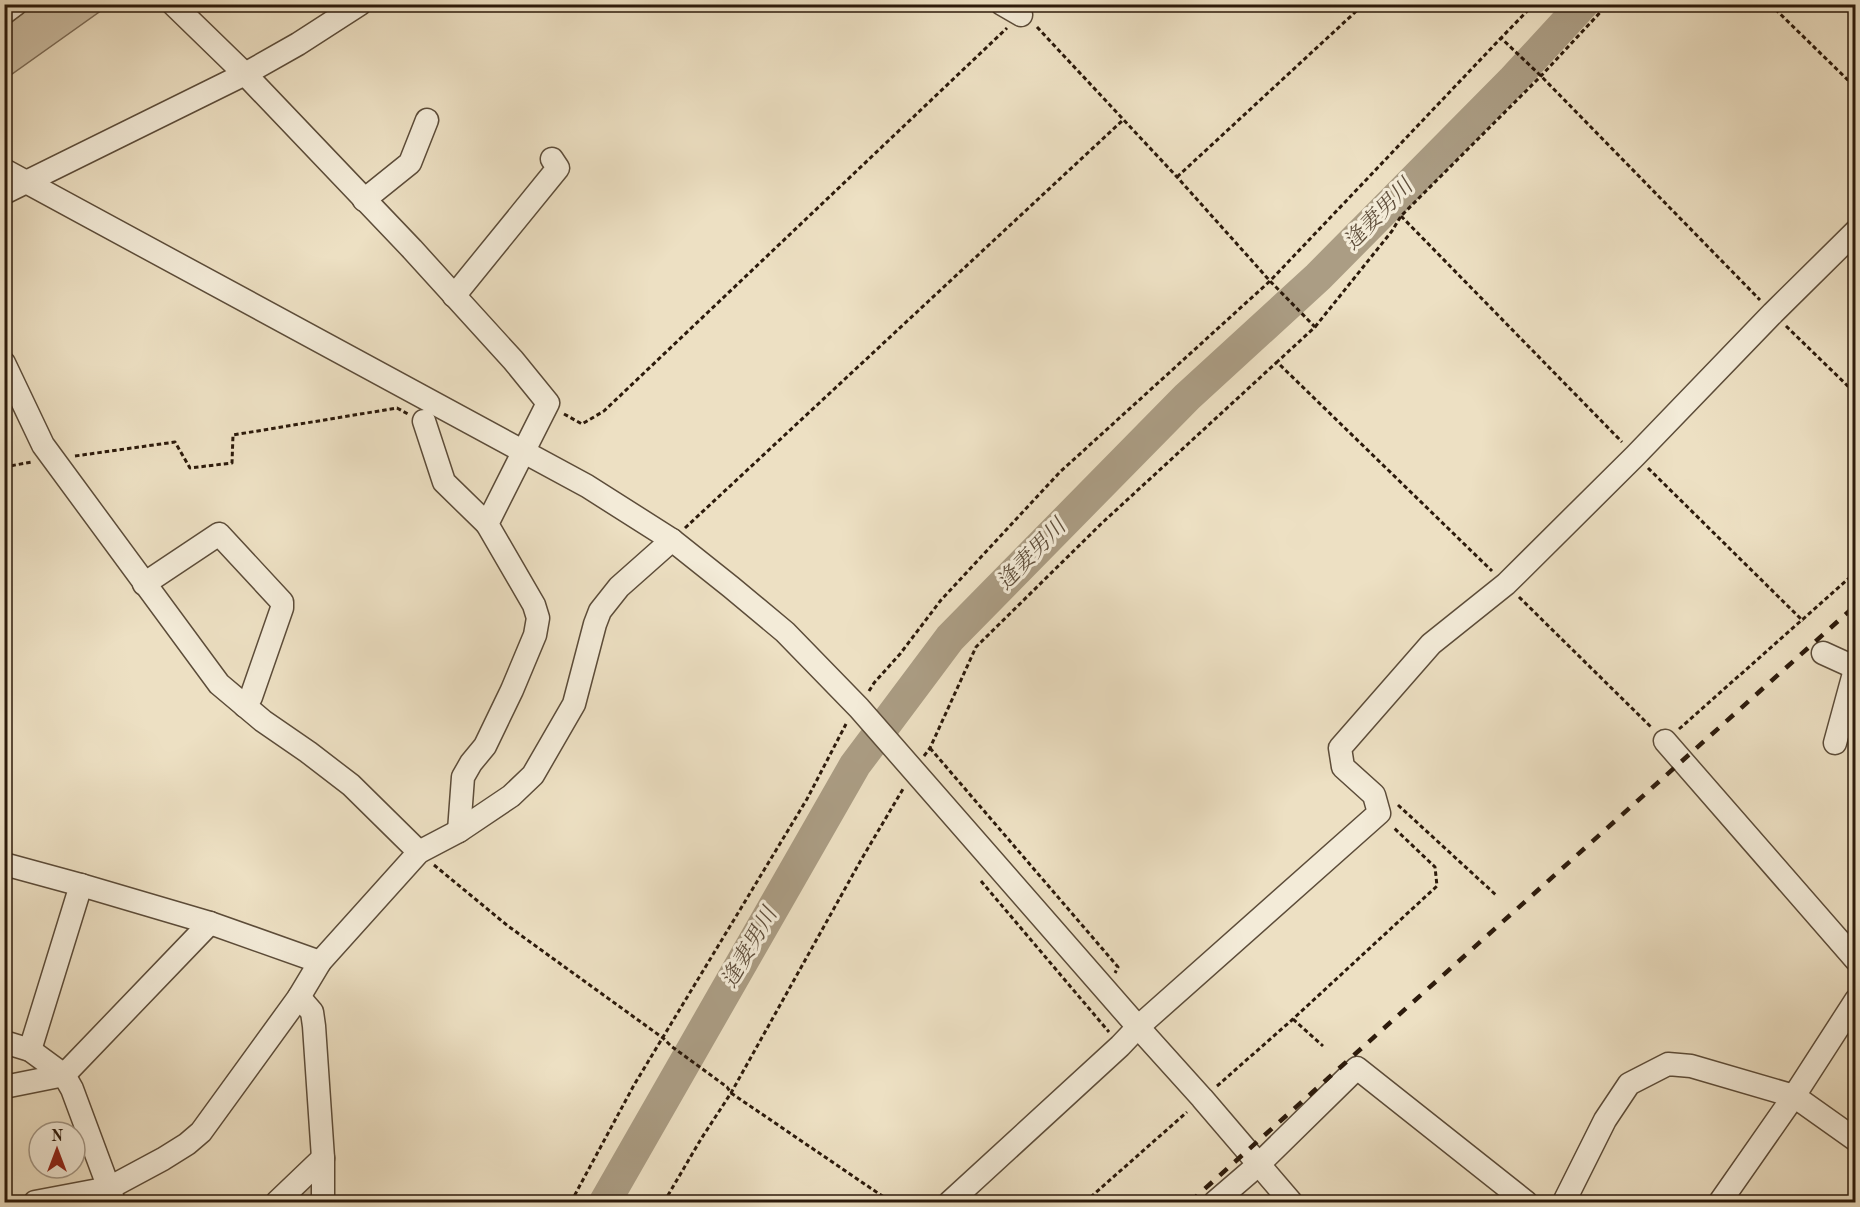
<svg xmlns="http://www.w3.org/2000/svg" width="1860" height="1207" viewBox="0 0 1860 1207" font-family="'Old Standard TT','Noto Serif JP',serif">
<rect width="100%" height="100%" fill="#ede0c3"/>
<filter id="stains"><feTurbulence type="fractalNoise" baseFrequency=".00333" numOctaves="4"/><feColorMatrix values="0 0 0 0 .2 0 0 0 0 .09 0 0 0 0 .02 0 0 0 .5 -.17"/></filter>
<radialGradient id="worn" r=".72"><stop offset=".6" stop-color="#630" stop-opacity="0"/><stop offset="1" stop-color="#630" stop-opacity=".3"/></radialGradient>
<g fill="#ccbea4" stroke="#7c6c58" stroke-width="1.5">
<polygon points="33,5 109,5 5,79 5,27"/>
<polygon points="312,1176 317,1202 283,1202"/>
</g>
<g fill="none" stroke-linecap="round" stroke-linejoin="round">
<polyline stroke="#ab9d84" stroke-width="32" points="605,1202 855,765 950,638 1187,397 1318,277 1512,81 1583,4"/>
<g stroke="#5c4c39" stroke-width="25">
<g id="minor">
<polyline points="173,4 245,74 412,249 513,360 548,403 487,524 534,605 538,618 535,635 512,690 485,746 471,763 463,777 459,831"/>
<polyline points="1002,4 1021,15"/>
<polyline points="4,13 16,4"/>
<polyline points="4,170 587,486 672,540 731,587 785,632 859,708 1138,1027 1202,1098 1291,1202"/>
<polyline points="4,193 245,74 298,44 360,4"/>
<polyline points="364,200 410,163 427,120"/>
<polyline points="454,296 558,168 552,159"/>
<polyline points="4,363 43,445 219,684 263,721 308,752 351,785 419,852"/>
<polyline points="424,421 444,482 487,524"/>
<polyline points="144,584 219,534 282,602 282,608 251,697 245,706"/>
<polyline points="1823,653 1856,668"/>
<polyline points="1665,741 1856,960"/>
<polyline points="1835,743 1856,666"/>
<polyline points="4,864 81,885 210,923 320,962"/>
<polyline points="299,997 312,1012 314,1026 323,1158 323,1202"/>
<polyline points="4,1042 30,1050 64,1075 72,1089 114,1202"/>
<polyline points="30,1050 81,885"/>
<polyline points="4,1087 64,1075 210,923"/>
<polyline points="35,1202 109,1188 163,1159 187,1144 201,1132 299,997 320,962 419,852 459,831 511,796 533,775 574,704 595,624 600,611 619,587 672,540"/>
<polyline points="277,1202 323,1158"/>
<polyline points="950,1202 1120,1046 1138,1027 1379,813 1374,795 1343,767 1340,748 1431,644 1506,584 1635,456 1773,313 1856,231"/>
<polyline points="1215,1202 1258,1165 1357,1068 1526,1202"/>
<polyline points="1564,1202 1605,1120 1629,1084 1668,1064 1691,1066 1794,1096 1856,1140"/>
<polyline points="1720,1202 1794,1096 1856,1000"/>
</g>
</g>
<g stroke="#2c1a0b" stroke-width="3" stroke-dasharray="4.5 3" stroke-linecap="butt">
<polyline points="1534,4 1501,38 1541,76 1760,300"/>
<polyline points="1770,4 1856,88"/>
<polyline points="1037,27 1177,177 1270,281 1315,327 1277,362 1492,571"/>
<polyline points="1177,177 1364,4"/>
<polyline points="1401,216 1622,442"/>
<polyline points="1786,326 1856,394"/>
<polyline points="1315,327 1392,231 1401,216 1541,76 1608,4"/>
<polyline points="564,414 582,424 604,411 1007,28"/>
<polyline points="75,456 175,442 190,468 232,463 233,435 397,408 408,414"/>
<polyline points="4,467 32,462"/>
<polyline points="1648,468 1803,621"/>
<polyline points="685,528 1123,120"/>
<polyline points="1519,597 1651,727"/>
<polyline points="869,691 874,683 900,654 941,600 1060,472 1270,281 1501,38"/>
<polyline points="1679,729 1856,572"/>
<polyline points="930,748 1118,967 1115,973"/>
<polyline points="924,756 930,748 976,647 1102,523 1277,362"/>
<polyline points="1398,805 1496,895"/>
<polyline points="434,865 508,926 663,1038 671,1046 727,1087 731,1093 891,1202"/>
<polyline points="981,881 1109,1032"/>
<polyline points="1293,1019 1323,1046"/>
<polyline points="1217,1086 1293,1019 1437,886 1435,867 1393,827"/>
<polyline points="571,1202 634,1085 807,799 846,724"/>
<polyline points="664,1202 701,1139 731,1093 861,860 903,789"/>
<polyline points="1085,1202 1187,1112"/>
</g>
<use href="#minor" stroke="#f3ebd8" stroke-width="22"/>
<polyline stroke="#2c1a0b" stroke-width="4.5" stroke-dasharray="10 10" stroke-linecap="butt" points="1190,1202 1856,605"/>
</g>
<g text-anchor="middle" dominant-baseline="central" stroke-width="6" stroke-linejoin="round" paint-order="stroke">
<g font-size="22" font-style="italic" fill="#5f4e3b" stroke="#f3ebd8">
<text transform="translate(1379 215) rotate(-46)">逢妻男川</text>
<text transform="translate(1032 555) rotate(-46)">逢妻男川</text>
<text transform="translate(750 948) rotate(-60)">逢妻男川</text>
</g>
</g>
<rect width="1860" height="1207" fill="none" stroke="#ede0c3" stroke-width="24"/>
<rect x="6" y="6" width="1848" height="1195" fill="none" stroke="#2c1a0b" stroke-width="3"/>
<rect x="12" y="12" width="1836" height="1183" fill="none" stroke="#2c1a0b" stroke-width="1.5"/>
<g transform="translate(57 1150)"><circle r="28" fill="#f3ebd8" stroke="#a39786" stroke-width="1.5"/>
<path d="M0-4.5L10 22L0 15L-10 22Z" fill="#8f2418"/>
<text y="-9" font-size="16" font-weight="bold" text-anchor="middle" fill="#2c1a0b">N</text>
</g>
<rect width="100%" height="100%" filter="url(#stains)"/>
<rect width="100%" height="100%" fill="url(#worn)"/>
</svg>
